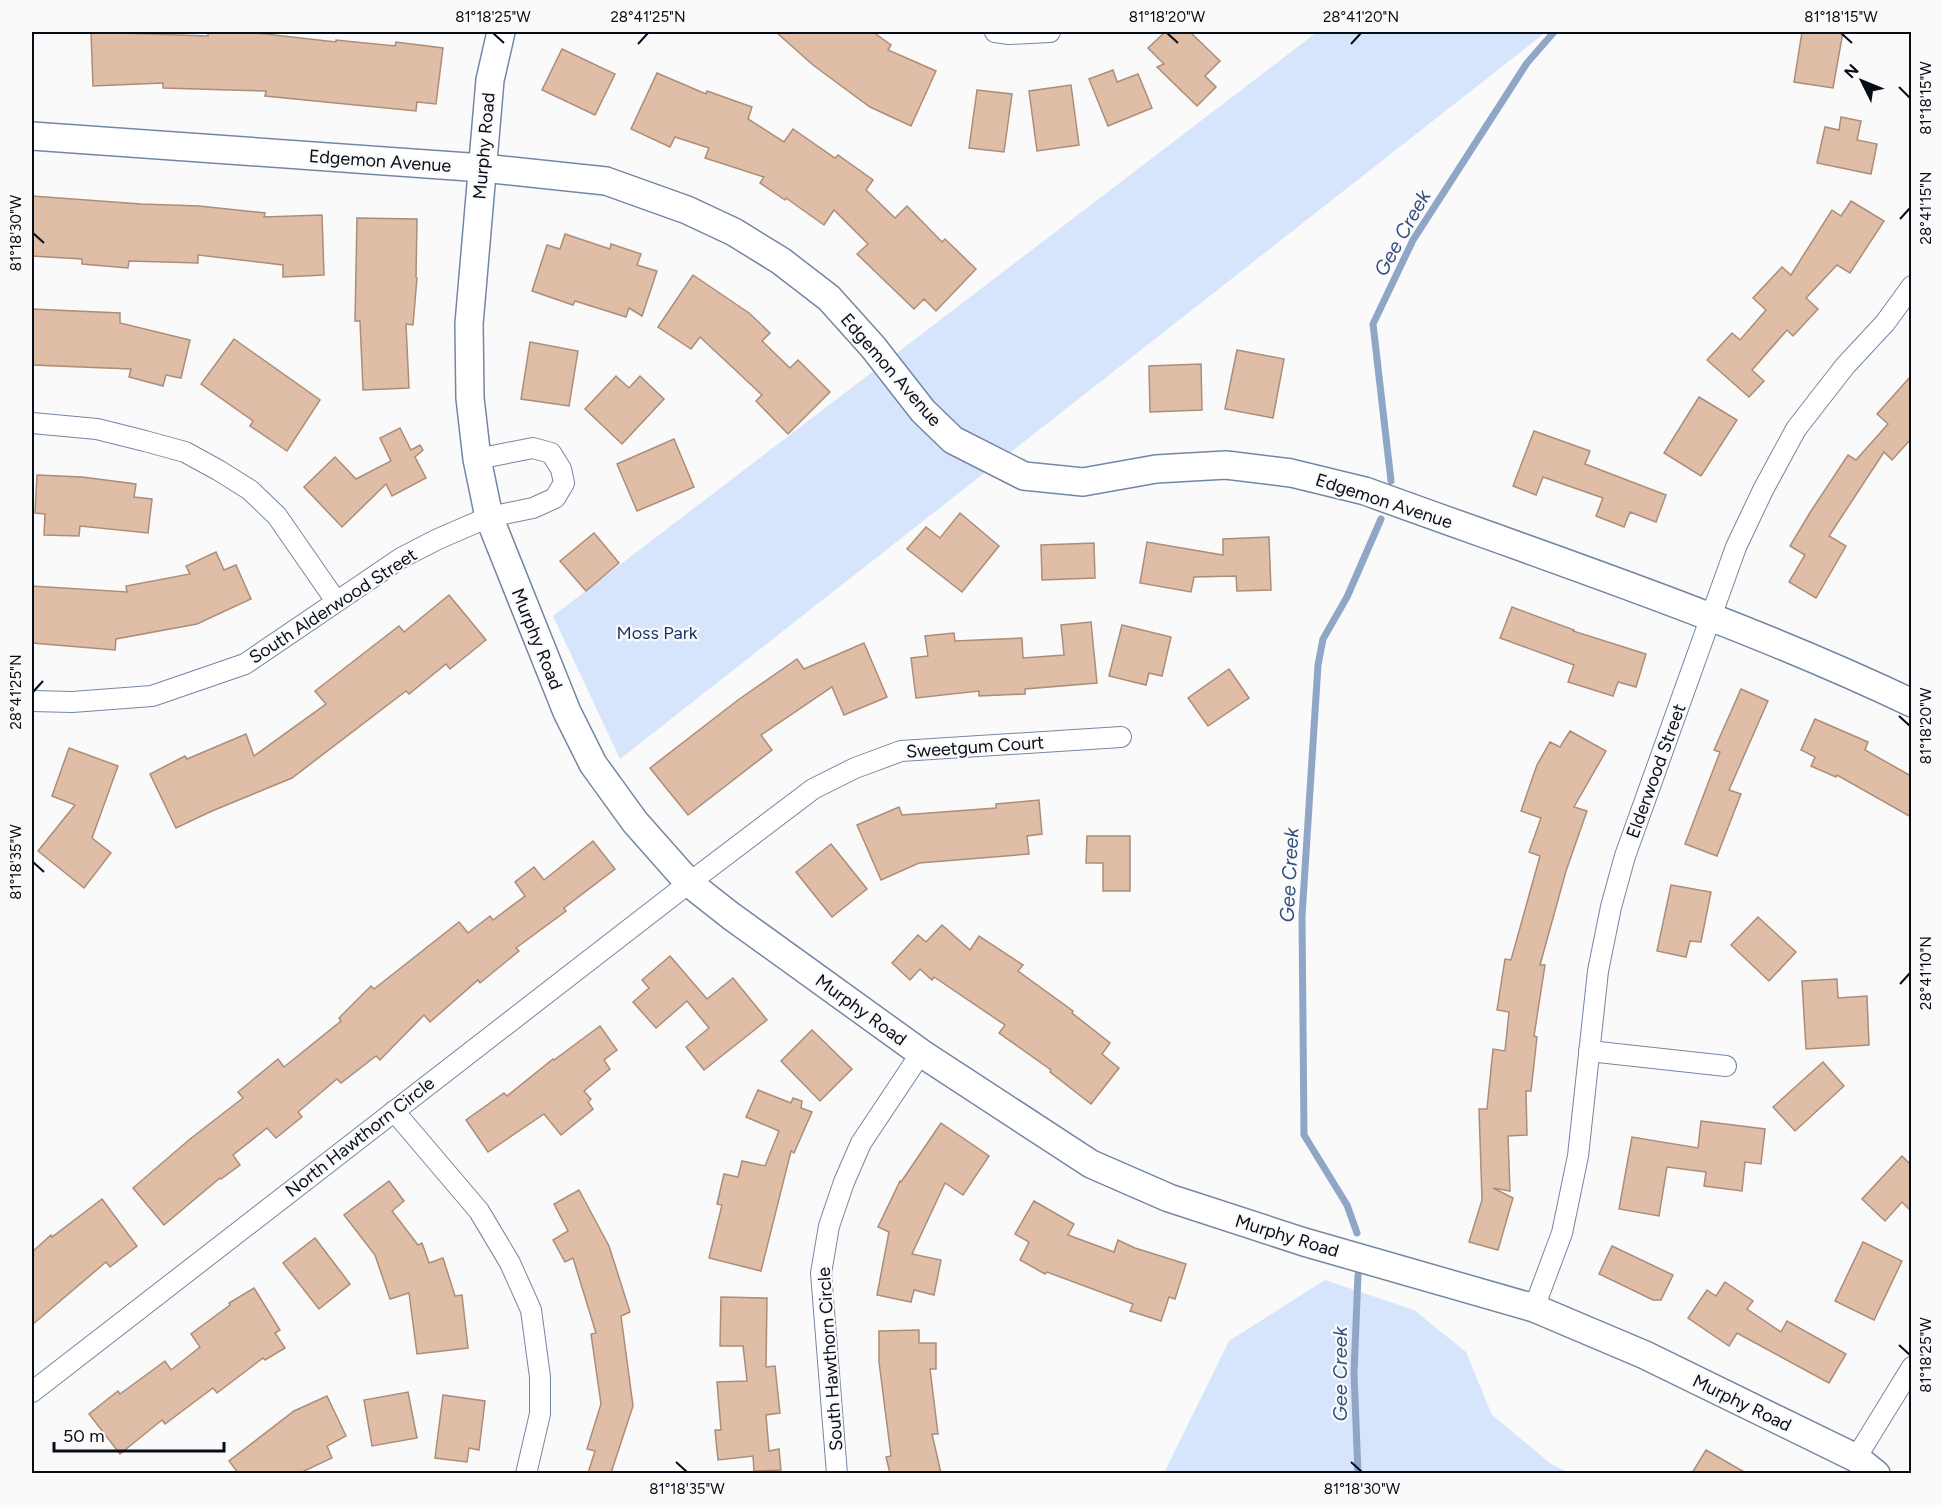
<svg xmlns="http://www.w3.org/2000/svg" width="1943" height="1505" viewBox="0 0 1943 1505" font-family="Figtree,sans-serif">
<rect width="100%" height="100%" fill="#fafafa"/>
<g fill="#d6e5fc">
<polygon points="1317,32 1546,32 620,759 553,616"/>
<polygon points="1325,1280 1414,1310 1466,1352 1492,1415 1551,1464 1570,1473 1164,1473 1229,1341"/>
</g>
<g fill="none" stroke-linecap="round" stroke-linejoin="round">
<g stroke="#90a6c7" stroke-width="7">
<polyline points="1391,481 1373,324 1413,240 1527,63 1554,32"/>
<polyline points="1357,1233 1347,1205 1304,1135 1302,916 1318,665 1323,639 1347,597 1381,519"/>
<polyline points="1358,1474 1354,1373 1358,1275"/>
</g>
</g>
<g fill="#dfbda7" stroke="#ad8d78" stroke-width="1.5">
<polygon points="91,32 208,36 208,32 248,32 336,42 336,40 395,46 396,42 443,48 436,104 417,102 416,111 265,96 266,91 163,88 163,83 93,86"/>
<polygon points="776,32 873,32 891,45 888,50 936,71 911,126 870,107 813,65"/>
<polygon points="1165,32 1190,32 1220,61 1205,76 1216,87 1197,106 1157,67 1164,64 1148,48"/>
<polygon points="1802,32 1843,32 1833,88 1794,82"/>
<polygon points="562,49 615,74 595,115 542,90"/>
<polygon points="1113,70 1117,82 1138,74 1152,108 1108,126 1089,79"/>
<polygon points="657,73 706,94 707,91 752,107 748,119 784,142 793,129 835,158 838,155 873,180 866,190 895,218 907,206 942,242 945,239 976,269 936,311 924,299 914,309 857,254 868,244 834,210 824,225 786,198 785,200 760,183 764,177 705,158 709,148 675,137 670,147 631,129"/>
<polygon points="1071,85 1079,145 1037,151 1029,91"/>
<polygon points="977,90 1012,94 1004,152 969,148"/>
<polygon points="1841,117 1861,121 1857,140 1877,144 1871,174 1817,163 1825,127 1839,130"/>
<polygon points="32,196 141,204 199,206 265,213 264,217 322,215 324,275 283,277 283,265 198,255 198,263 129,261 128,268 82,264 82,259 32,256"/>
<polygon points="1851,201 1884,221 1850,273 1837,265 1806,298 1818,309 1793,336 1787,330 1752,370 1764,381 1749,397 1707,360 1732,333 1740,340 1766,310 1753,298 1782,267 1791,275 1832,210 1841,216"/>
<polygon points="357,218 417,219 416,277 417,278 413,325 406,324 409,388 363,390 360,321 355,321"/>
<polygon points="565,234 610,249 611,244 641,254 637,265 657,271 642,316 629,308 626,317 575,301 573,305 532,291 547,245 560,249"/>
<polygon points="693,275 749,313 770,333 762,341 790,368 798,360 830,392 788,434 756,401 762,395 700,337 691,349 658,327"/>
<polygon points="32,309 120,313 120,323 190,340 181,378 166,375 163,386 129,377 131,369 32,365"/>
<polygon points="234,339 320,400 287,451 250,426 253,421 201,384"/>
<polygon points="530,342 578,351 569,406 521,399"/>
<polygon points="1237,350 1284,359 1273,418 1225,409"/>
<polygon points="1201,364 1202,410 1150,412 1149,366"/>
<polygon points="616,376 629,388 640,376 664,399 622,444 585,409"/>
<polygon points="1911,376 1911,439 1892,460 1884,452 1829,536 1846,546 1816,598 1789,582 1805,555 1790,546 1811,511 1848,455 1856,460 1888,424 1877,414"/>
<polygon points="1699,397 1737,420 1701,476 1664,453"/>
<polygon points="400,428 411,450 420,445 423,450 415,457 426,478 392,496 386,484 342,527 304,487 335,457 356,479 391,461 380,438"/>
<polygon points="1534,431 1590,451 1585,464 1666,495 1656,522 1630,512 1624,527 1596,516 1603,498 1543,477 1536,495 1513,486"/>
<polygon points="674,439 694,487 637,511 617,464"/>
<polygon points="37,475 82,477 136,484 134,497 152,499 148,533 80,526 79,536 44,535 45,514 35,513"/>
<polygon points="960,513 999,546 962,592 907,549 926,527 940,538"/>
<polygon points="594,533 619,563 586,591 560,561"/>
<polygon points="1269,537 1271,590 1237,591 1236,576 1194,577 1191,592 1140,583 1147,542 1223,555 1223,539"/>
<polygon points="1094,543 1095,578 1042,580 1041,545"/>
<polygon points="216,552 224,570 236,565 251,599 197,624 116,639 115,650 32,643 32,586 127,592 126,586 190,574 186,566"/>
<polygon points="449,595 486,640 450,669 446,664 409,694 406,691 292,778 212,811 176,828 150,774 185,756 187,759 246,734 254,756 326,704 315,691 399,626 404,632"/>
<polygon points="1512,607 1574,630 1573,631 1646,654 1636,687 1618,682 1613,696 1568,682 1574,665 1500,638"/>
<polygon points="1091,622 1097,683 1025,689 1025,694 979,696 979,691 916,698 911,658 928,656 925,636 954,633 955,641 1022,638 1023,658 1064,655 1061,625"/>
<polygon points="1122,625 1171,637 1162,676 1149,673 1146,685 1109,676"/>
<polygon points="864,643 887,697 844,715 832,687 761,735 772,750 688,815 650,768 738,700 797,659 804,669"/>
<polygon points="1229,669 1249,698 1208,726 1188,698"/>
<polygon points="1741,689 1768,701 1729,790 1741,794 1717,856 1685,844 1720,752 1714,750"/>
<polygon points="1815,719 1868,742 1865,750 1911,776 1911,817 1837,775 1836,777 1811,766 1815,757 1801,750"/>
<polygon points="1570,731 1606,751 1574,807 1587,811 1566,871 1540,965 1545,965 1534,1036 1537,1037 1531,1091 1526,1091 1527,1135 1508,1136 1510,1191 1493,1188 1513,1198 1498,1250 1469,1242 1482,1200 1479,1109 1487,1109 1493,1049 1505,1051 1509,1012 1497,1010 1505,959 1511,960 1540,856 1529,852 1541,818 1521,811 1537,765 1550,742 1560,747"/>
<polygon points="69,748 118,766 92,838 111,853 84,888 38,851 75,805 52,796"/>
<polygon points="1039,800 1042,834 1027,836 1029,854 919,863 881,880 857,825 899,807 902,815 996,808 996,804"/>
<polygon points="1087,836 1130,836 1130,891 1103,891 1103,863 1086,863"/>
<polygon points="593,841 615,869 564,908 566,911 516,948 519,951 480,983 478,980 430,1022 424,1015 380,1060 376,1056 341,1083 337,1079 298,1112 302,1117 276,1138 267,1128 233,1155 240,1165 221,1179 220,1178 164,1225 133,1188 190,1139 243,1098 238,1092 278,1059 284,1067 341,1021 339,1018 371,986 374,989 459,922 468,933 490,916 493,920 525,896 515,882 534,867 544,880"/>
<polygon points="831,844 867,889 832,917 796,872"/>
<polygon points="1671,885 1711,892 1701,942 1690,941 1686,957 1657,951"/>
<polygon points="1758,917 1796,952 1769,981 1731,945"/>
<polygon points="942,925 970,950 979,936 1023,965 1018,971 1073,1011 1072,1013 1110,1043 1102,1054 1119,1068 1091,1104 1050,1072 1051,1070 999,1033 1005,1025 934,977 932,980 920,969 910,980 892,963 918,935 926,942"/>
<polygon points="670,956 707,999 733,978 767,1020 704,1070 686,1047 709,1028 687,1001 656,1028 633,1002 649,988 642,980"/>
<polygon points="1837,979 1838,998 1867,996 1869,1045 1806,1049 1802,981"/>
<polygon points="600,1026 617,1050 604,1060 610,1069 584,1091 591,1099 588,1102 593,1109 561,1135 544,1114 488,1152 466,1120 504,1093 507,1096 553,1059 554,1060"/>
<polygon points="812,1030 852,1069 820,1101 781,1061"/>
<polygon points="1823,1062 1844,1086 1795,1131 1773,1107"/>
<polygon points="758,1090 791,1103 793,1098 802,1101 801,1108 812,1112 794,1153 791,1151 761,1271 709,1258 722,1205 717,1204 724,1174 738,1177 742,1161 765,1166 779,1131 746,1117"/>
<polygon points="1701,1121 1765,1129 1761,1164 1745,1162 1742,1191 1704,1186 1706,1172 1667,1167 1659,1216 1619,1209 1632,1137 1698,1148"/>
<polygon points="941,1123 989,1156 963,1195 945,1183 912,1254 941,1260 934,1295 914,1290 911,1302 877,1295 889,1232 878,1227 900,1181 901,1182"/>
<polygon points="1902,1156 1911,1165 1911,1211 1902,1202 1885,1221 1862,1199"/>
<polygon points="389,1181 404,1201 392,1211 418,1245 422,1243 429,1263 443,1258 455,1296 462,1295 468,1348 417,1354 409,1293 390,1299 375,1255 344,1215"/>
<polygon points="579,1190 609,1246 630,1312 621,1316 633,1406 611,1473 588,1473 595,1451 587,1449 601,1404 591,1334 596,1333 573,1258 565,1262 553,1240 568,1231 554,1204"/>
<polygon points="102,1199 137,1246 110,1267 106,1262 32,1325 32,1252 51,1235 52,1237"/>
<polygon points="1034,1201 1074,1224 1068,1235 1114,1252 1118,1240 1135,1248 1186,1264 1175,1299 1169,1297 1161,1321 1130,1311 1133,1304 1047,1272 1045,1274 1020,1260 1029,1242 1015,1234"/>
<polygon points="315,1238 350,1284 319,1309 283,1263"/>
<polygon points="1863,1242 1902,1261 1874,1320 1835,1301"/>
<polygon points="1612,1246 1673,1275 1661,1300 1653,1300 1599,1274"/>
<polygon points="1725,1282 1753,1301 1747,1309 1781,1332 1787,1321 1846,1354 1829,1383 1737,1333 1729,1346 1688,1318 1707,1290 1716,1296"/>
<polygon points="254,1288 280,1330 275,1333 285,1348 265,1360 263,1358 217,1393 213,1388 165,1424 162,1420 120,1454 89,1414 118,1391 120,1394 165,1361 171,1370 200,1347 191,1334 230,1305 229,1303"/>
<polygon points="721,1297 767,1298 766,1367 775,1366 780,1413 766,1415 769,1451 779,1449 781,1470 754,1471 753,1456 718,1460 715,1430 721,1430 717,1382 747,1381 743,1346 720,1346"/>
<polygon points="919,1330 919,1343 936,1343 936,1369 930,1369 938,1434 932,1434 941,1473 890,1473 886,1457 891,1456 879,1362 879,1331"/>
<polygon points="408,1392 417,1438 372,1446 364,1400"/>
<polygon points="443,1395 485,1401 479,1450 469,1448 467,1462 435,1458"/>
<polygon points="327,1396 346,1436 327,1446 332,1458 300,1473 238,1473 229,1461 294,1411"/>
<polygon points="1706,1450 1746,1473 1692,1473"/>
</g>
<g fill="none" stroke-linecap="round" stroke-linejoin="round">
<g stroke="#7387a4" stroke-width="22">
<g id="street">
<polyline points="995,32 1009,34 1050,32"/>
<polyline points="32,423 97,429 145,441 185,452 218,470 250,490 277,516 336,601"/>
<polyline points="32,701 72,702 152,696 245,664 401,558 438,539 489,517 533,508 555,498 564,483 561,469 551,453 533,448 477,459"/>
<polyline points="1589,1051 1726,1066"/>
<polyline points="394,1111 479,1211 510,1263 531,1310 540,1377 540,1414 526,1474"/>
<polyline points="1534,1308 1562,1233 1578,1156 1598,971 1611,907 1625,856 1736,547 1763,490 1796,429 1845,366 1885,323 1912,286"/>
<polyline points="32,1392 689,883 813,789 855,768 901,751 1121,737"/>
<polyline points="1856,1458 1912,1367"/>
<polyline points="837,1474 821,1273 829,1226 844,1182 861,1143 921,1053"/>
</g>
</g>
<g stroke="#7387a4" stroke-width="30">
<g id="secondary">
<polyline points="501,32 490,80 469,324 470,398 477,459 489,517 567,712 593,764 635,822 689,883 731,916 921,1053 1091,1164 1169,1198 1304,1242 1534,1308 1645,1355 1856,1458 1876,1474"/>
<path d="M32,136L483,168L606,181L687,210L734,232L781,261L829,298L873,347L923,411L953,440L1024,476L1083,482L1156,469L1226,465L1291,473L1365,491C1549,558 1735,619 1912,703"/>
</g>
</g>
<use href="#street" stroke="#fff" stroke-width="20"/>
<use href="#secondary" stroke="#fff" stroke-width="27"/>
</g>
<path fill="none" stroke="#070d17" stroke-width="2" d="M493,33L504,43M1167,33L1178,43M1841,33L1852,43M638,44L648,33M1351,44L1361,33M1899,87L1910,98M1900,219L1910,208M33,233L44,243M33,692L43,681M1899,716L1910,726M33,862L44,872M1900,984L1910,973M1899,1345L1910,1355M676,1462L687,1472M1351,1462L1362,1472"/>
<g text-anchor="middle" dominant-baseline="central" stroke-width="4.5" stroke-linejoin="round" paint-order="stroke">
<g font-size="18" fill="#070d17" stroke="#fafafa">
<text transform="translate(484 146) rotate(-85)">Murphy Road</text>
<text transform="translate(380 161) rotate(4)">Edgemon Avenue</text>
<text transform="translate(891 370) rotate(49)">Edgemon Avenue</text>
<text transform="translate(1384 501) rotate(18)">Edgemon Avenue</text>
<text transform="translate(333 606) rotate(-33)">South Alderwood Street</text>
<text transform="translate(537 639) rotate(68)">Murphy Road</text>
<text transform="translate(975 747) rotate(-4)">Sweetgum Court</text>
<text transform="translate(1656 771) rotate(-70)">Elderwood Street</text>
<text transform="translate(861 1010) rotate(36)">Murphy Road</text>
<text transform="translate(360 1137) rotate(-38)">North Hawthorn Circle</text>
<text transform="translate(1287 1236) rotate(17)">Murphy Road</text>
<text transform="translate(830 1359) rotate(-94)">South Hawthorn Circle</text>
<text transform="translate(1742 1403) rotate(26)">Murphy Road</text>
</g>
<g font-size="18" fill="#18345f" stroke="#fafafa">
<text x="657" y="633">Moss Park</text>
</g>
<g font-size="20" font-style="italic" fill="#33507e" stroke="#fafafa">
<text transform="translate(1402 233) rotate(-61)">Gee Creek</text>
<text transform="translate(1289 875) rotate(-87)">Gee Creek</text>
<text transform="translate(1340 1374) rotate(-90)">Gee Creek</text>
</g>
</g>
<rect width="1943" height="1505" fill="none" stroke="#fafafa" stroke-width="66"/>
<g transform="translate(1862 81) rotate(313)" stroke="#fafafa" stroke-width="4.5" paint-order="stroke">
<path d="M0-4.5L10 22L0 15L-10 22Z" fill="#070d17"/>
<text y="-9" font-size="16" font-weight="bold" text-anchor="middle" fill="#070d17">N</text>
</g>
<path d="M54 1442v9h170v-9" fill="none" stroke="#070d17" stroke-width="3"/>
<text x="63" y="1442" font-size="18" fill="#070d17" stroke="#fafafa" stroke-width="4.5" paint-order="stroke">50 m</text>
<rect x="33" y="33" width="1877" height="1439" fill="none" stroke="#070d17" stroke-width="2"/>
<g font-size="15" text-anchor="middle" fill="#070d17">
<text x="493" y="22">81°18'25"W</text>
<text x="648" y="22">28°41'25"N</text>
<text x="1167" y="22">81°18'20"W</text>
<text x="1361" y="22">28°41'20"N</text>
<text x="1841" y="22">81°18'15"W</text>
<text transform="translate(1926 98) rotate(-90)" y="5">81°18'15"W</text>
<text transform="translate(1926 208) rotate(-90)" y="5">28°41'15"N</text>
<text transform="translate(16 233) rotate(-90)" y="5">81°18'30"W</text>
<text transform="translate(16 692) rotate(-90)" y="5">28°41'25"N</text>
<text transform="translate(1926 726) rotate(-90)" y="5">81°18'20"W</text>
<text transform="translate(16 862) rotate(-90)" y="5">81°18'35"W</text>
<text transform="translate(1926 973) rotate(-90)" y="5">28°41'10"N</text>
<text transform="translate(1926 1355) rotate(-90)" y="5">81°18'25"W</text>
<text x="687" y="1494">81°18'35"W</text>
<text x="1362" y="1494">81°18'30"W</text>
</g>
</svg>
